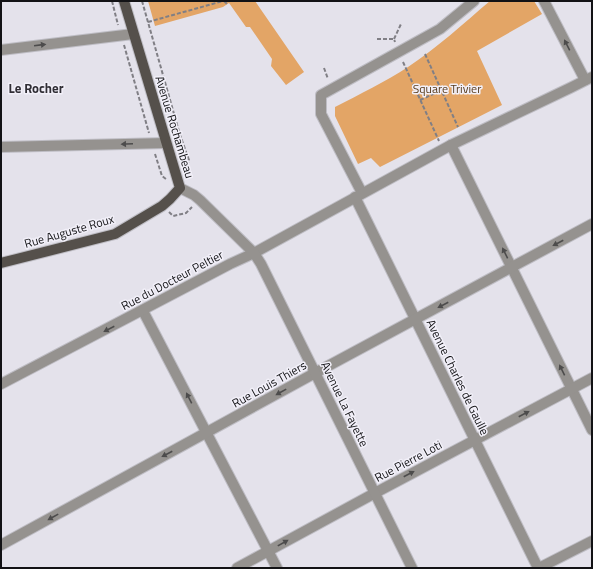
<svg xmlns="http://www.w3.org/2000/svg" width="593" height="569" viewBox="0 0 593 569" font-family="'Titillium Web',sans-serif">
<rect width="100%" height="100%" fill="#e4e2eb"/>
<g fill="#e3a566">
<polygon points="148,1 255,1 304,72 286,85 271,66 272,59 250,27 246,27 229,3 223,7 155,26"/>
<path d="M490,1H534L542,14L477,51L502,105L380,167L371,158L358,164L335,116V107C360,94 385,82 408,67C437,48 464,23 490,1Z"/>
</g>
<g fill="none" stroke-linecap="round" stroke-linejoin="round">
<g stroke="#bebdc4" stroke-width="12">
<polyline id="pedestrian" points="539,568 592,541"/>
</g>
<g stroke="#bebdc4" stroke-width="12">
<g id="minor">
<polyline points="544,1 585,80"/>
<polyline points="1,50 133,34"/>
<polyline points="451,145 592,430"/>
<polyline points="1,147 166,143"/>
<polyline points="362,193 321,114 321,95 440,29 474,1"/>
<polyline points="355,197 538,568"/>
<polyline points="143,311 277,568"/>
<polyline points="1,384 230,264 254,253 451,145 570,88 592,77"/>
<polyline points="1,545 315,373 592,224"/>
<polyline points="237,568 375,493 592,378"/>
</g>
</g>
<g stroke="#bebdc4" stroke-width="12">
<polyline id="tertiary" points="180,188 194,195 200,200 254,253 261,264 412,568"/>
</g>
<g stroke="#bebdc4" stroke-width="12">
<polyline id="primary" points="1,263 115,234 162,206 170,199 180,188 124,1"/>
</g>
<g stroke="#807f85" stroke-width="2" stroke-dasharray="4 2" stroke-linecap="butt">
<polyline points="112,1 118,25"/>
<polyline points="142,1 180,135 189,160 186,169"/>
<polyline points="224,1 227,4"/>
<polyline points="148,22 223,1"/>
<polyline points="377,39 394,39 395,42"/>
<polyline points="394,39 401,24"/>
<polyline points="124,45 149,133"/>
<polyline points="425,54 458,127"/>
<polyline points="403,62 439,141"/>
<polyline points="324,68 328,79"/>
<polyline points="420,100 442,90"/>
<polyline points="155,154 162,176 166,179"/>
<polyline points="169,212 173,216 186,213 192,207"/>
</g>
<use href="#pedestrian" stroke="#95928f" stroke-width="10"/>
<use href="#minor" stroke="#95928f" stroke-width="10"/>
<use href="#tertiary" stroke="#95928f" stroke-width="10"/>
<use href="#primary" stroke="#55504b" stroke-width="10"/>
</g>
<defs><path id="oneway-solid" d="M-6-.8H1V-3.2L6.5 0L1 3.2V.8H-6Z"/></defs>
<g fill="#4d4c4c">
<use href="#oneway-solid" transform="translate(40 45) rotate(-7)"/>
<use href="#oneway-solid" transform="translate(567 45) rotate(-117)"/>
<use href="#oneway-solid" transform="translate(127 144) rotate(178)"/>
<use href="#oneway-solid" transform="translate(558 243) rotate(152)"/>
<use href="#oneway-solid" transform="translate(505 253) rotate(-116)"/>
<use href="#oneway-solid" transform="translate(443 305) rotate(152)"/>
<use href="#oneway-solid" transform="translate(109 329) rotate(153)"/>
<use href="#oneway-solid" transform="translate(562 370) rotate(-116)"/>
<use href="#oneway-solid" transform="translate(281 392) rotate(151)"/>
<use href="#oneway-solid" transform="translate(189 398) rotate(-117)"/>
<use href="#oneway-solid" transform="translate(524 414) rotate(-28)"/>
<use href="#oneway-solid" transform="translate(167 454) rotate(152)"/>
<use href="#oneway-solid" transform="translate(409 474) rotate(-28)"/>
<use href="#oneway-solid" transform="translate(53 517) rotate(151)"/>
<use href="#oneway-solid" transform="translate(283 543) rotate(-29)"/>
</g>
<g text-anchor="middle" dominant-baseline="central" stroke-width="3" stroke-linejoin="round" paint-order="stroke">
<g font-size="12" fill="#553818" stroke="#f2f0f9">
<text x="447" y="88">Square Trivier</text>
</g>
<g font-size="12" fill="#121215" stroke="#f2f0f9">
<text transform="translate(175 127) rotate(73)">Avenue Rochambeau</text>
<text transform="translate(69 231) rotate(-16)">Rue Auguste Roux</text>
<text transform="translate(172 280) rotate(-28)">Rue du Docteur Peltier</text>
<text transform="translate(458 377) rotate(64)">Avenue Charles de Gaulle</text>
<text transform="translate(269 384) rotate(-29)">Rue Louis Thiers</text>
<text transform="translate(345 404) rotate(64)">Avenue La Fayette</text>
<text transform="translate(408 461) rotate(-28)">Rue Pierre Loti</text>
</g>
<g font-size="13" font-weight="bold" fill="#302e35" stroke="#f2f0f9">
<text x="36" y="88">Le Rocher</text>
</g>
</g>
<rect width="593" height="569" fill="none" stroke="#121215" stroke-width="4"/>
</svg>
